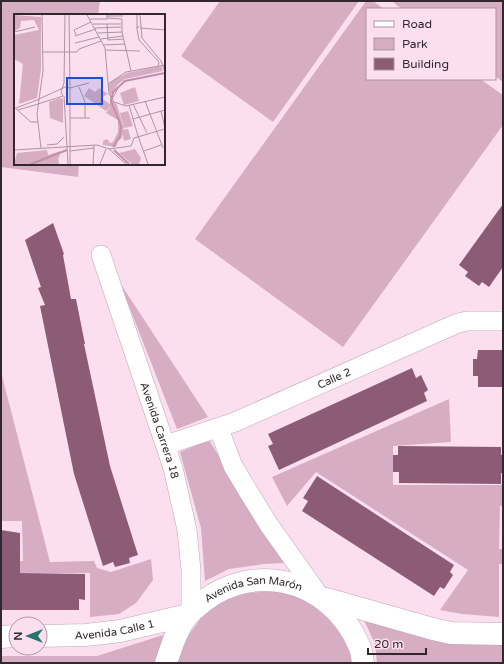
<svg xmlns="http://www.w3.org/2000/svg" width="504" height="664" viewBox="0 0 504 664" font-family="'Varela Round',sans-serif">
<rect width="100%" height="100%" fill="#fcdfee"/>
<g fill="#d6adc3">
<polygon points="1,1 100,1 98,15 15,15 15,164 79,164 78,177 1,167"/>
<polygon points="220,1 359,1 273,122 181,56"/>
<polygon points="366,1 373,1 384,9 367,9 367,79 480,79 503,95 503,125 343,347 195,239"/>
<polygon points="395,1 503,1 503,82 495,76 495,9 402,9 394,3"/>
<polygon points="120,283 208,417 177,429"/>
<polygon points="1,372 50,562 94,561 97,568 111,572 151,559 153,580 136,603 119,614 90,617 90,573 1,573 1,562 23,561 22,521 1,521"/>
<polygon points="449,399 451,442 393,446 393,485 503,485 503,506 500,506 499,549 503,549 503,564 499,564 499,617 462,614 440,610 468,570 316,472 287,506 272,477"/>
<polygon points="209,440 285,563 264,564 229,569 205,581 201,528 180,452"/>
<path d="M272,591C280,592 289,594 296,596C325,606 347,634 352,663H177L186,639L201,618L221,602L246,593Z"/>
<polygon points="364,620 503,644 503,663 377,663 375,644"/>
<polygon points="163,635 157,663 1,663 1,656 97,656"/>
</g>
<g fill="#8c5c77">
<polygon points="503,204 503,267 489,287 482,282 479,286 465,276 468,272 459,265"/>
<polygon points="53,223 64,254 63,255 71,299 76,299 85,344 84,344 110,466 138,555 129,558 130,563 115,567 113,562 103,566 74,474 40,306 45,305 38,288 41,287 25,240"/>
<polygon points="478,350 503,350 503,387 478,387 478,376 473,376 473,359 477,359"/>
<polygon points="412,368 416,378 421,375 428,390 424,393 427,401 279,470 268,446 273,444 268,434"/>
<polygon points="398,446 501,447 501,455 503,455 503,473 501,473 501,484 399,483 399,472 393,472 393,455 398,455"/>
<polygon points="317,476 454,565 450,572 453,575 444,589 440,587 434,596 302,511 308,501 303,498"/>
<polygon points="1,530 20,533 20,573 85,574 85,600 79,599 79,610 1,610"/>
</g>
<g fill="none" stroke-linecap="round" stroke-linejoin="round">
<g stroke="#c1a5b4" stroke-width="20">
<g id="minor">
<path id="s1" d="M101,255L173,468L187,530L191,570V612"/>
<polyline points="219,429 233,466 251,496 269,525 318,594"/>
<path id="s2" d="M166,445L235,422L458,323L467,321H503"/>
</g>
</g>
<g stroke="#c1a5b4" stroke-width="23">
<g id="major">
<polyline points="327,599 433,629 451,633 503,634"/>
<path id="s3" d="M40,636L86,635L120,631L188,615"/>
<polyline points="1,637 16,636"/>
<path id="s4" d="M166,663C172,645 178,625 191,612C246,557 329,576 359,645C362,651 362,657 363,663"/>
</g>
</g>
<use href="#minor" stroke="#fff" stroke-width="19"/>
<use href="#major" stroke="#fff" stroke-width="22"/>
</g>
<g text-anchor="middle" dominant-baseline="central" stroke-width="4" stroke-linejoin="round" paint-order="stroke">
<g font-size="11" fill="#31272c" stroke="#fcdfee">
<text stroke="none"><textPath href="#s2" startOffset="181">Calle 2</textPath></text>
<text stroke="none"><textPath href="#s1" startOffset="185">Avenida Carrera 18</textPath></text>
<text stroke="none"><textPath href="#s4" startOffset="127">Avenida San Marón</textPath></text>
<text stroke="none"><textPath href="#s3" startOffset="75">Avenida Calle 1</textPath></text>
</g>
</g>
<g transform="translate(14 14)">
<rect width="151" height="151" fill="#fcdfee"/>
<path d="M0,1L27,3V55L23,84L5,90L9,50L0,45V21L25,16L20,6L7,7L6,14L0,17ZM147,52L149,57L111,65L104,70L96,82L94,71L101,65L113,59ZM121,73L125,87L110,91L106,79ZM75,74L81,78L85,74L94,80L87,84L96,90V84L103,91L110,115L107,116L114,115L117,125L110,127L108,119V124L104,127L102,133L89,131V127L93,125L96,129L99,128L104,118V106L92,99L97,92L92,97L70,82ZM46,84L49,85V109L36,104L35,88ZM114,97L119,112L110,114L106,99ZM121,135L127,144L125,150H118L105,139ZM33,136L34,141L47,137L45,143L53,139L44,144L45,150H0L3,139Z" fill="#d6adc3"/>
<path fill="none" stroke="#c38fac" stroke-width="2" d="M99,133L106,122L107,112L97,87L99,78L111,67L151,59M100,136L115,150M17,150L53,136"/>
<path fill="none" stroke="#ab95a0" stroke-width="1" d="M55,1L56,74M73,1L91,34L95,80L100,88L112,92L151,83M123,1V15M126,1L128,24L147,47L151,58M93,2H109M93,4L108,5V18L117,57M76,5H93V1M79,10H107M93,10L94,26L110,25M125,12L123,15L125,26L145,48L144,52M81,14L107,13M126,14L151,16M0,18L21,13M84,19L108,18M62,21L60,16L77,8M61,22L82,15M87,25L109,22M61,29L85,23M89,31L111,30M91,36L126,37M28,38H63L65,35L87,27M94,70L112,58L151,51M65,73L71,88V104M56,74L75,69M56,74V150M49,82L47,78L50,69L51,1M50,82L54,150M98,85L104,74M23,86L51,73L56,74M131,87L149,134M24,90L49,82M119,90L133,119M115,91L124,122M0,93L17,108H24M2,94L23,86M4,96L24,90M147,97L151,114M56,104H76M119,105L151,96M124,122L134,150M33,131L43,130L50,123M27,134L23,100L29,57L28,1M95,135L117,132L120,124L151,115M0,136L83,131L95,135L112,150M56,137L80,134V131M130,137L147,131M79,150L80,134M86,150L92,135"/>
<path fill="#1d4ed8" fill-opacity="0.15" stroke="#1d4ed8" stroke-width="2" d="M53,64H88V90H53Z"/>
<rect width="151" height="151" fill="none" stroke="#31272c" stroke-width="2"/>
</g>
<rect width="504" height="664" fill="none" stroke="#31272c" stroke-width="4"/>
<rect x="366" y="8" width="130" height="72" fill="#fcdfee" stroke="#ab95a0"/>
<rect x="374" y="21" width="20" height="6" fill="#ffffff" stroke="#ab95a0"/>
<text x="402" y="28" font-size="12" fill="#31272c">Road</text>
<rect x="374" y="38" width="20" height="12" fill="#d6adc3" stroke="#ab95a0"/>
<text x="402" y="48" font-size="12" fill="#31272c">Park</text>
<rect x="374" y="58" width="20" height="12" fill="#8c5c77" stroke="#ab95a0"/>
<text x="402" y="68" font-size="12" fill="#31272c">Building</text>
<g transform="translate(28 636) rotate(270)"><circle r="19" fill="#fcdfee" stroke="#ab95a0"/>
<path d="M0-3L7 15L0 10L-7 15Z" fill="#277271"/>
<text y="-6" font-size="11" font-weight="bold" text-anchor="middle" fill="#31272c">N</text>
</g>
<path d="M368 648v6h58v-6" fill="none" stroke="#31272c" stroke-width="2"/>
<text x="374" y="648" font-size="12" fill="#31272c" stroke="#fcdfee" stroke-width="3" paint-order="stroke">20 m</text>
</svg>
